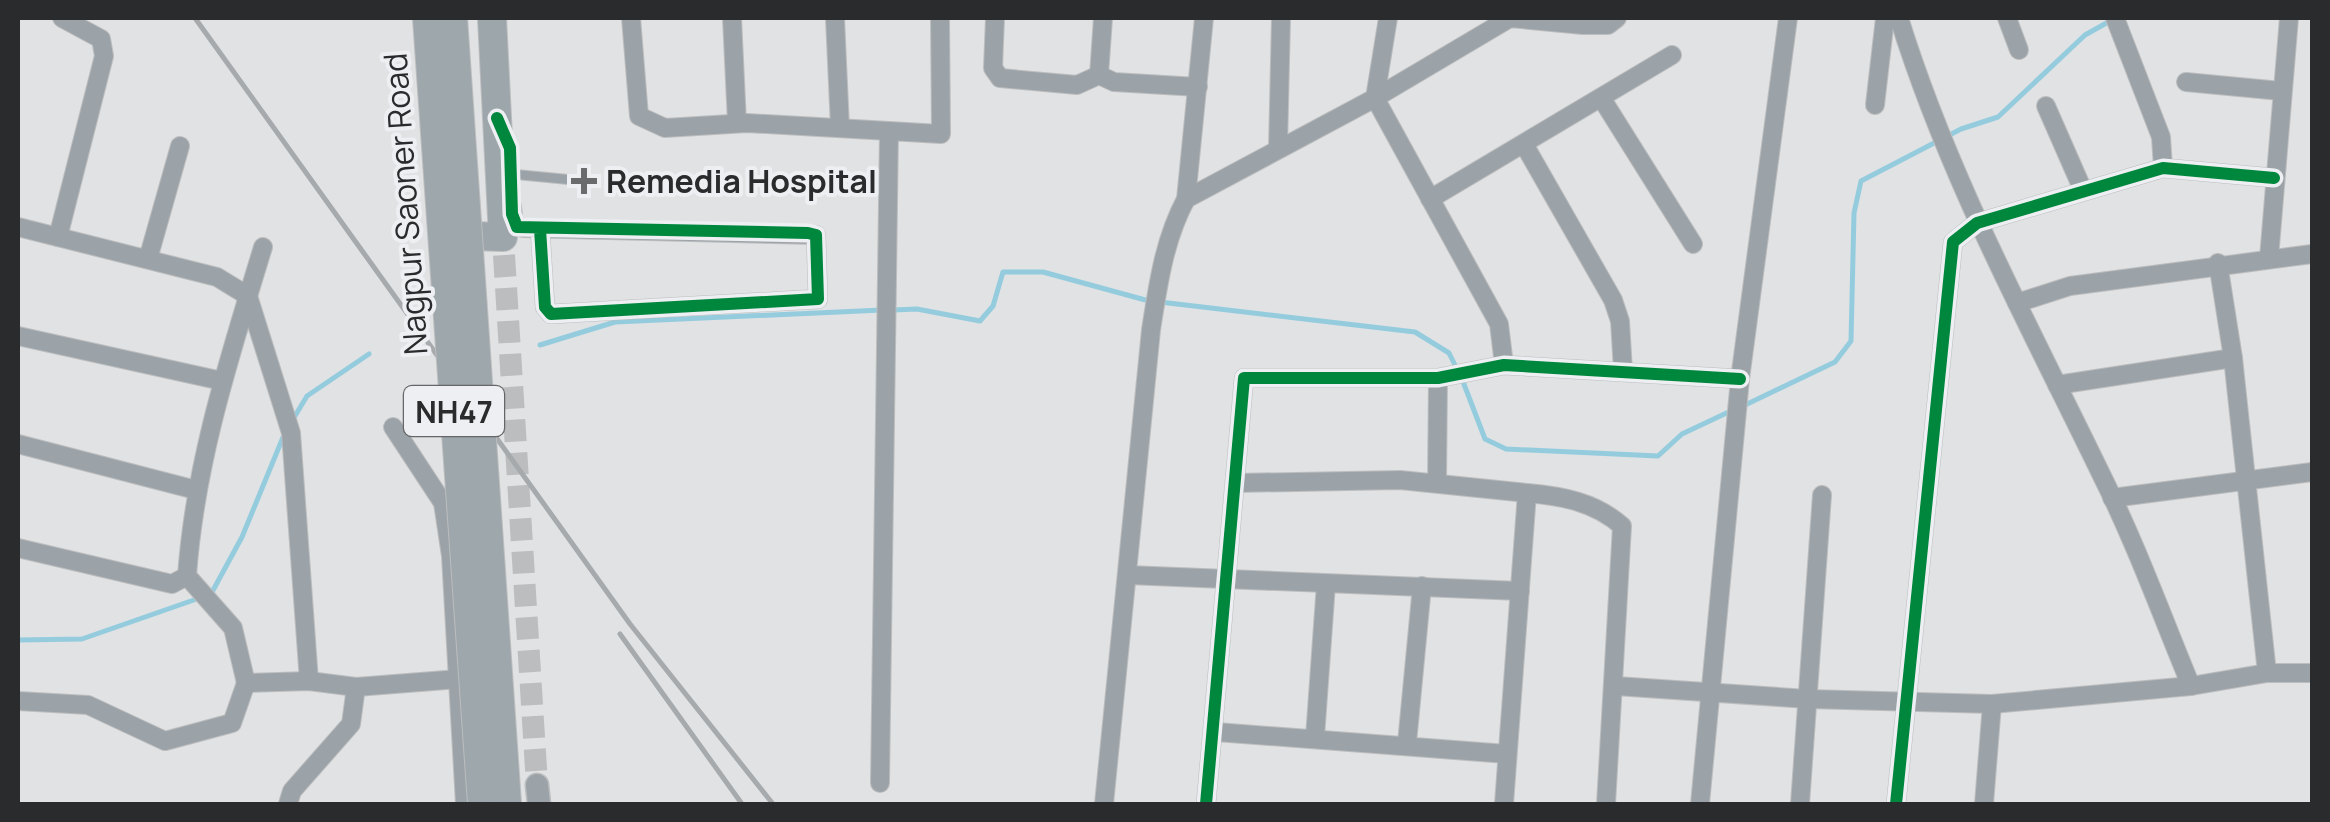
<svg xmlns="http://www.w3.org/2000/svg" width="2330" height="822" viewBox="0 0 2330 822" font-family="Manrope,sans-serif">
<rect width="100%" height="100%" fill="#e0e2e4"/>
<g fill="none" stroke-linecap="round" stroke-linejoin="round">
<g stroke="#94ccde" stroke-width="5">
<polyline points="1160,302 1415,332 1449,353 1457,369"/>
<polyline points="893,310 917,309 980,321 993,306 1003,272 1043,272 1149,301"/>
<polyline points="540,345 615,322 882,310"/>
<polyline points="1462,379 1485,439 1506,449 1658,456 1682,434 1733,410"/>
<polyline points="1743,406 1835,362 1851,341 1854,213 1861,181 1961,129 1998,117 2085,35 2110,21"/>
<polyline points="292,421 307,396 369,354"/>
<polyline points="18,640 82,639 211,594 242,537 286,430"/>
</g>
<polyline stroke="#bcbdbf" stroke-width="22" stroke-dasharray="22 11" stroke-linecap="butt" points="504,255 537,785"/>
<g stroke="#bcbdbe" stroke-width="11">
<polyline id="service" points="511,174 584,181"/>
</g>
<g stroke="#bcbdbe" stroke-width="20">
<g id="minor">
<polyline points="631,18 639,116 665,128 747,123 889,131"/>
<polyline points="732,18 737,123"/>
<polyline points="835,18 840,128"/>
<polyline points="995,18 993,68 1000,78 1077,85 1099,75"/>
<polyline points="1103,18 1099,75 1114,82 1198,87"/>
<polyline points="1388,18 1375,98 1510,18 1583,25 1608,25 1617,18"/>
<path d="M1899,18C1949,179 2029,325 2102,476C2136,544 2162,616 2191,686"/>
<polyline points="2007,18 2019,50"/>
<polyline points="2115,18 2161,137 2163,168"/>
<polyline points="2186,82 2281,91"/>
<polyline points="1602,99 1693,244"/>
<polyline points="1875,105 1885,18"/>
<polyline points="2046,106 2082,188"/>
<polyline points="1525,146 1613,300 1620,321 1623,371"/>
<polyline points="1278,148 1281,18"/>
<polyline points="1186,199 1375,98 1499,324 1504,365"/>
<polyline points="1430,199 1672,55"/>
<polyline points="512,206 514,224 523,228 816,235 818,299 551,314 545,307 540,229"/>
<polyline points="18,227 217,277 248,296 291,433 309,681"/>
<polyline points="58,237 104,56 101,39 62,18"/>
<path d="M263,247C230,356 195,462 187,576L233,628L246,683L309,681L356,687L459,679"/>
<polyline points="2269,258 2289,18"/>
<polyline points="148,259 180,146"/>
<polyline points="2017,303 2070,286 2312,254"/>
<polyline points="18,336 222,381"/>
<polyline points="2233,358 2267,673"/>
<polyline points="2057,385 2233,358 2218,263"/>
<polyline points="393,427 443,503 451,556 465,804"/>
<polyline points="18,444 196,490"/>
<polyline points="1236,483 1400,480 1527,493"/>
<polyline points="1437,483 1438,378"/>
<polyline points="2112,498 2312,472"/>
<polyline points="18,548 172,584 187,576"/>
<polyline points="1128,575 1520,591"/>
<polyline points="1616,686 1808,699 1992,704 2191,686 2267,673 2312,673"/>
<polyline points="18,701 88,705 165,741 232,723 246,683"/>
<polyline points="1216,732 1507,754"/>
<polyline points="1315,737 1326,584"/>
<polyline points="1407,743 1422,586"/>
<polyline points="880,783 889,131 941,134 940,18"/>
<polyline points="288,804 292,791 351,724 356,687"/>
<path d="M1104,804L1151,330C1158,285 1164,240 1186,199L1204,18"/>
<polyline points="1206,804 1244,378 1438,378 1504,365 1740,379"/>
<path d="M1504,804L1527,493C1562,496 1595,502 1622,526L1606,804"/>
<polyline points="1700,804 1740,379 1788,18"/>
<polyline points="1800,804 1822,495"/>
<polyline points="1896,804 1953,242 1977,223 2163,168 2274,178"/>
<polyline points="1984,804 1992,704"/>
</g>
</g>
<g stroke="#bcbdbe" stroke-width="25">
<polyline id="tertiary" points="537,785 539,804"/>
</g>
<g stroke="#bcbdbe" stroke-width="30">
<polyline id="primary" points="444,235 503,237 492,18"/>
</g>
<use href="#service" stroke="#9ca3a8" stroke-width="9"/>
<use href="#minor" stroke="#9ca3a8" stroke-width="18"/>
<use href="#tertiary" stroke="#9ca3a8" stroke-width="22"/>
<use href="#primary" stroke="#9da6ab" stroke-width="28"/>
<g stroke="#a6aaad" stroke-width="5">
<polyline points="195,18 630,624 773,804"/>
<polyline points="620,634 742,804"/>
</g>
<g stroke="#bcbdbe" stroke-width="32" stroke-linecap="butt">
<g id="trunk-bridge">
<polyline points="428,18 483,804"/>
<polyline points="452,18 506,804"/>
</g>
</g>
<use href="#trunk-bridge" stroke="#9ea7ac" stroke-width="30"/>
<g stroke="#edeff2" stroke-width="19">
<g id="cycleway">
<polyline points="497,118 510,148 512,214 517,227 808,233 816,235 818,299 551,314 545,307 540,229"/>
<polyline points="1206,804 1244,378 1438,378 1504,365 1740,379"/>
<polyline points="1896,804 1953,242 1977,223 2163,168 2274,178"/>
</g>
</g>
<use href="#cycleway" stroke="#00873e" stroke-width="12"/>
</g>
<path fill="#6a6b6c" stroke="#edeff2" stroke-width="4" d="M579 166h10v10h10v10h-10v10h-10v-10h-10v-10h10z"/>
<g text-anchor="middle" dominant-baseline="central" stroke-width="8" stroke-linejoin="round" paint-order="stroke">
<rect fill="#edeff2" stroke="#646667" stroke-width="2.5" x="404" y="386" width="100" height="50" rx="8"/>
<g font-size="30" font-weight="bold" fill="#2a2b2c">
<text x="454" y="411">NH47</text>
</g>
<g font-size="32" font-weight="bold" fill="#2a2b2c" stroke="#edeff2" text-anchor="start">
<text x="606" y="181">Remedia Hospital</text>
</g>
<g font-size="32" fill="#2a2b2c" stroke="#edeff2">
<text transform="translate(405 204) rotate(-94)">Nagpur Saoner Road</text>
</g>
</g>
<rect width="2330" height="822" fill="none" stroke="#2a2b2c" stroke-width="40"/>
</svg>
